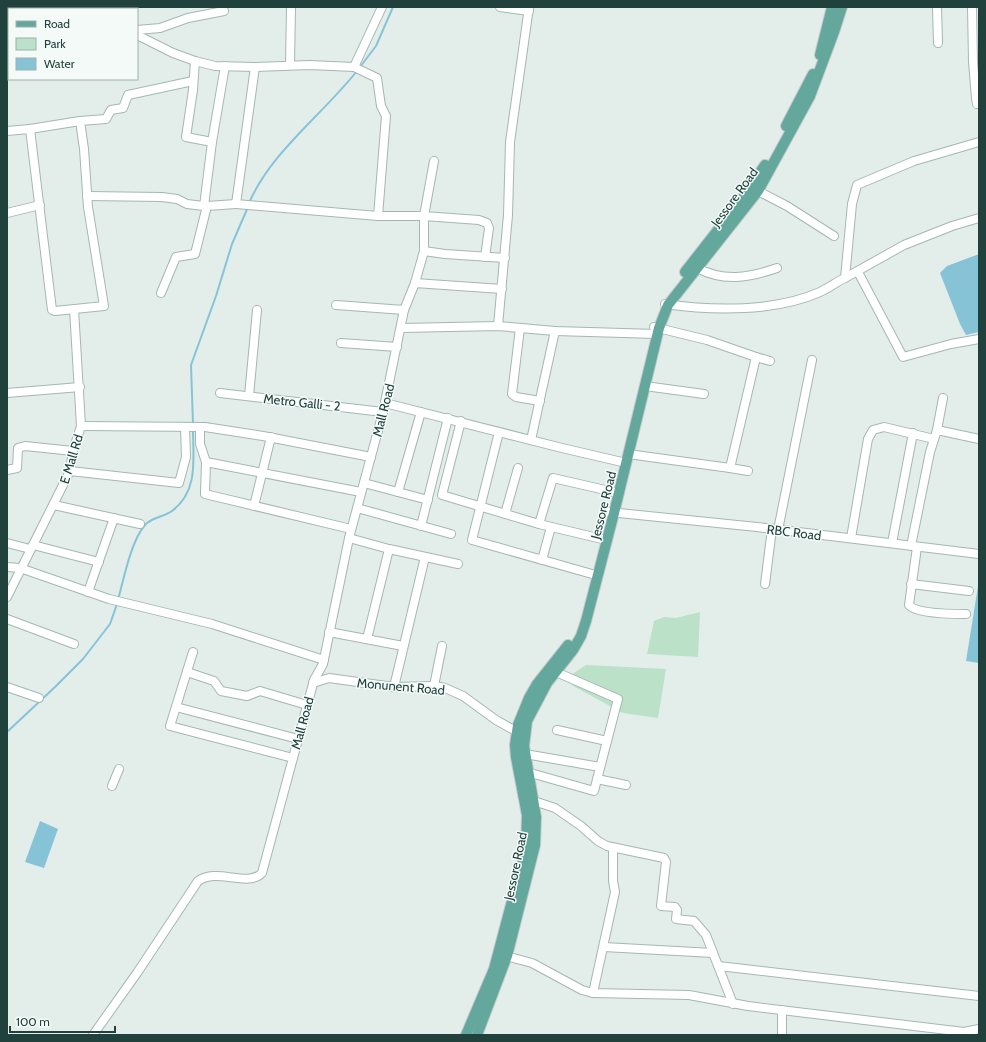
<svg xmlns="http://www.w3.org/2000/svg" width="986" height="1042" viewBox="0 0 986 1042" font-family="Cabin,sans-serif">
<rect width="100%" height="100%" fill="#e3eeeb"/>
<g fill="#bbe1c9">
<polygon points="700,612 698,657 647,654 654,621 664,617 676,618"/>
<polygon points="586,665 666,669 658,718 623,713 575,687 565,679"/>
</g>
<g fill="#87c3d7">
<polygon points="979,254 979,332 966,335 960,324 940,273 947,266"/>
<polygon points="979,580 979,663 966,661"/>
<polygon points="40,821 58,829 44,868 25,862"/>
</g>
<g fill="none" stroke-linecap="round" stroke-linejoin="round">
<g stroke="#87c3d7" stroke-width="2">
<polyline points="360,67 376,46 393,7"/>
<path d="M249,203C271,152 323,114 357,71"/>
<polyline points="193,424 191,365 216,296 232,244 248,207"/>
<path d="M118,600C124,578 131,541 145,525C152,517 164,517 172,511C199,491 193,458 193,429"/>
<polyline points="7,732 55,687 83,659 110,624 117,604"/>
</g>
<g stroke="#a5b7b3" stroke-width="10">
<g id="minor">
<polyline points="114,7 115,9"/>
<polyline points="500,7 529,11"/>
<polyline points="937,7 938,43"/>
<polyline points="972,7 973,62 976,98 977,104 979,103"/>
<polyline points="137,30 160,28 188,18 224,11"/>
<polyline points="137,35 173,53 195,61 215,66 255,67 310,65 354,67"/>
<polyline points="195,61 193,90 186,137 212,142 204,206 207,206"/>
<polyline points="290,65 291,7"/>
<polyline points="255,67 236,204 378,216"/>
<polyline points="30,129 80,121 106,119 111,110 123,108 128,95 193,81"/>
<polyline points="7,131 30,129 52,310 55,311 104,306 88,207 84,149 80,121"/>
<polyline points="212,142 225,66"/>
<polyline points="434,161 424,216 479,220 487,223 489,228 485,257"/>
<polyline points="758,191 787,206 834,236"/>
<polyline points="87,196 162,197 177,199 187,204 204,206"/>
<polyline points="7,213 40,205"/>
<polyline points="424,251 445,254 505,258"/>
<path d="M697,268C724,282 748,278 777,268"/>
<polyline points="858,272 903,357 951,344 979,339"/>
<polyline points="845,278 904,245 952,226 979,218"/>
<polyline points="415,283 502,289"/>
<polyline points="161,293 176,257 195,254 207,206 236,204"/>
<path d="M665,304C714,311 775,312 820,292C829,288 836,282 845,278L852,204L857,185L914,161L979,142"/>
<polyline points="336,305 404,310"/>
<polyline points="498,326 508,215 510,142 529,7"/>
<polyline points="401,328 498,326 555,331 657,334"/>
<polyline points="520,328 512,394 516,397 540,401"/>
<polyline points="341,343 397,347"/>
<polyline points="756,357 770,361"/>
<polyline points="645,386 704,394"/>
<polyline points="7,393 80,387"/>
<polyline points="220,393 383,412"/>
<polyline points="249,396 257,310"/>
<polyline points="385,403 562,448 622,462"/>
<polyline points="461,421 442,495 539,524 602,539"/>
<polyline points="81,426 205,427 263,436 371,457"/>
<polyline points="200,427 200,444 206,462"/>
<polyline points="937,430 943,398"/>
<polyline points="499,432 472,540 592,574"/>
<polyline points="531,440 555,331"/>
<polyline points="628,454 730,468 756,357 707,340 654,327"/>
<polyline points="730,468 748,471"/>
<polyline points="7,470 17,468 18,448 25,446 73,451"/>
<polyline points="70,471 179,483 186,457 185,427"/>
<polyline points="364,483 428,500"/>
<polyline points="398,492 421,412"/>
<polyline points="54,505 140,524"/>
<polyline points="254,506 271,437"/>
<polyline points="357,508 451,534"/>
<polyline points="609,512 757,527 979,554"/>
<polyline points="505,514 518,468"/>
<polyline points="539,524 553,478 614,492"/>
<polyline points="421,526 448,418"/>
<polyline points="351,529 205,494 206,462 361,492"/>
<polyline points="778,530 812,360"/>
<polyline points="349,538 389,549 458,564"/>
<polyline points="851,538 868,439 873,430 884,427 934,439"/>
<polyline points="7,543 30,549"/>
<polyline points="892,543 913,433"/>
<polyline points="33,545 99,562"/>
<polyline points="911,546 930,452 937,430 979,439"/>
<path d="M917,547L909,605C916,614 954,614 966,614"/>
<polyline points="542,560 551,527"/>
<polyline points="7,567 20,568 109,599 212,624 324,660"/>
<polyline points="765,584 772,529"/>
<polyline points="911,584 969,591"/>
<polyline points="88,592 114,518"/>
<polyline points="7,597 70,471 73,451 81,426 74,309"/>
<polyline points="7,619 74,644"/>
<polyline points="329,632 403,646"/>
<polyline points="367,639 389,549"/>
<polyline points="193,652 170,726 293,758"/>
<polyline points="187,672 214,681 221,691 247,696 260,691 307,705"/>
<polyline points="313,683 329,678 394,687 434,686 445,688 463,696 496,720 521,734"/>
<polyline points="434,686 442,646"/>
<polyline points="7,687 39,698"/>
<polyline points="394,687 425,557"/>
<polyline points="176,707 298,739"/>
<polyline points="557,730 607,741"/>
<polyline points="525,754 600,767"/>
<polyline points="527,772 594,791 618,699 556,672"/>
<polyline points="597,779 626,785"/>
<polyline points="112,786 119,769"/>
<polyline points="534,801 555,808 581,826 598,841 607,846 664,858 666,862 661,906 675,907 677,910 676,919 694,921 706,935 733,1004"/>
<polyline points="604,947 713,953"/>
<polyline points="502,955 532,963 582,990 593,993 689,995 748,1006 964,1032 979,1029"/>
<polyline points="719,966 979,996"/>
<polyline points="593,993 615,892 613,881 613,848"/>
<path d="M93,1035L137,973L198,881C217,867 247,888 262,873L314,680L323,664L349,538L383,412L404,310L415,283L424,251V216H378L386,116L381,106L377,78L354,67L382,7"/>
<polyline points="782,1035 782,1010"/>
</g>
</g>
<g stroke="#c1cac8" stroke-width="12">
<g id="major">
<polyline points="820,55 832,7"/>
<polyline points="786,126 813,74"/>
<polyline points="685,272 739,203 765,165"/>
<polyline points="466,1035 494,969 526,848 527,815 516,757 515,745 518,725 529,698 537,684 568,645"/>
<polyline points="477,1035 507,956 535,845 536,817 524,746 527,721 547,683 573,650 581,636 586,621 614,513 659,328 668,305 758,191 810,96 834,32 842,7"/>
</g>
</g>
<use href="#minor" stroke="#fff" stroke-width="8"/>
<use href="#major" stroke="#64a79d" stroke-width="10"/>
</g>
<g text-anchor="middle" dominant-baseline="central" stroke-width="3" stroke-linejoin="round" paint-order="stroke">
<g font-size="13" fill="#21423c" stroke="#f4faf8">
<text transform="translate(734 197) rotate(-54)">Jessore Road</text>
<text transform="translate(302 402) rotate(6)">Metro Galli - 2</text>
<text transform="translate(383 410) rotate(-76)">Mall Road</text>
<text transform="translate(71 459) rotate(-73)">E Mall Rd</text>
<text transform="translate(603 505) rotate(-76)">Jessore Road</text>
<text transform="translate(794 532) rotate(7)">RBC Road</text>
<text transform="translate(401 686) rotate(5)">Monunent Road</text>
<text transform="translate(302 723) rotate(-75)">Mall Road</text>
<text transform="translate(515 866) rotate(-78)">Jessore Road</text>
</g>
</g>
<rect width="986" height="1042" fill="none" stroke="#21423c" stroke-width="16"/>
<rect x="8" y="8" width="130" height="72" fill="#f4faf8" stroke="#a0b0ad"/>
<rect x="16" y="21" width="20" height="6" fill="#64a79d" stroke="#a0b0ad"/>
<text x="44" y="28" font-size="12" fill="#21423c">Road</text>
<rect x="16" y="38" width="20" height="12" fill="#bbe1c9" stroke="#a0b0ad"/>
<text x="44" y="48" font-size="12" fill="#21423c">Park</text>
<rect x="16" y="58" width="20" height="12" fill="#87c3d7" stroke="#a0b0ad"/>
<text x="44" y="68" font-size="12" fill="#21423c">Water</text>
<path d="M10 1026v6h105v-6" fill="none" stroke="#21423c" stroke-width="2"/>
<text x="16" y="1026" font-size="12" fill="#21423c" stroke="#f4faf8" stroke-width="3" paint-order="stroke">100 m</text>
</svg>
